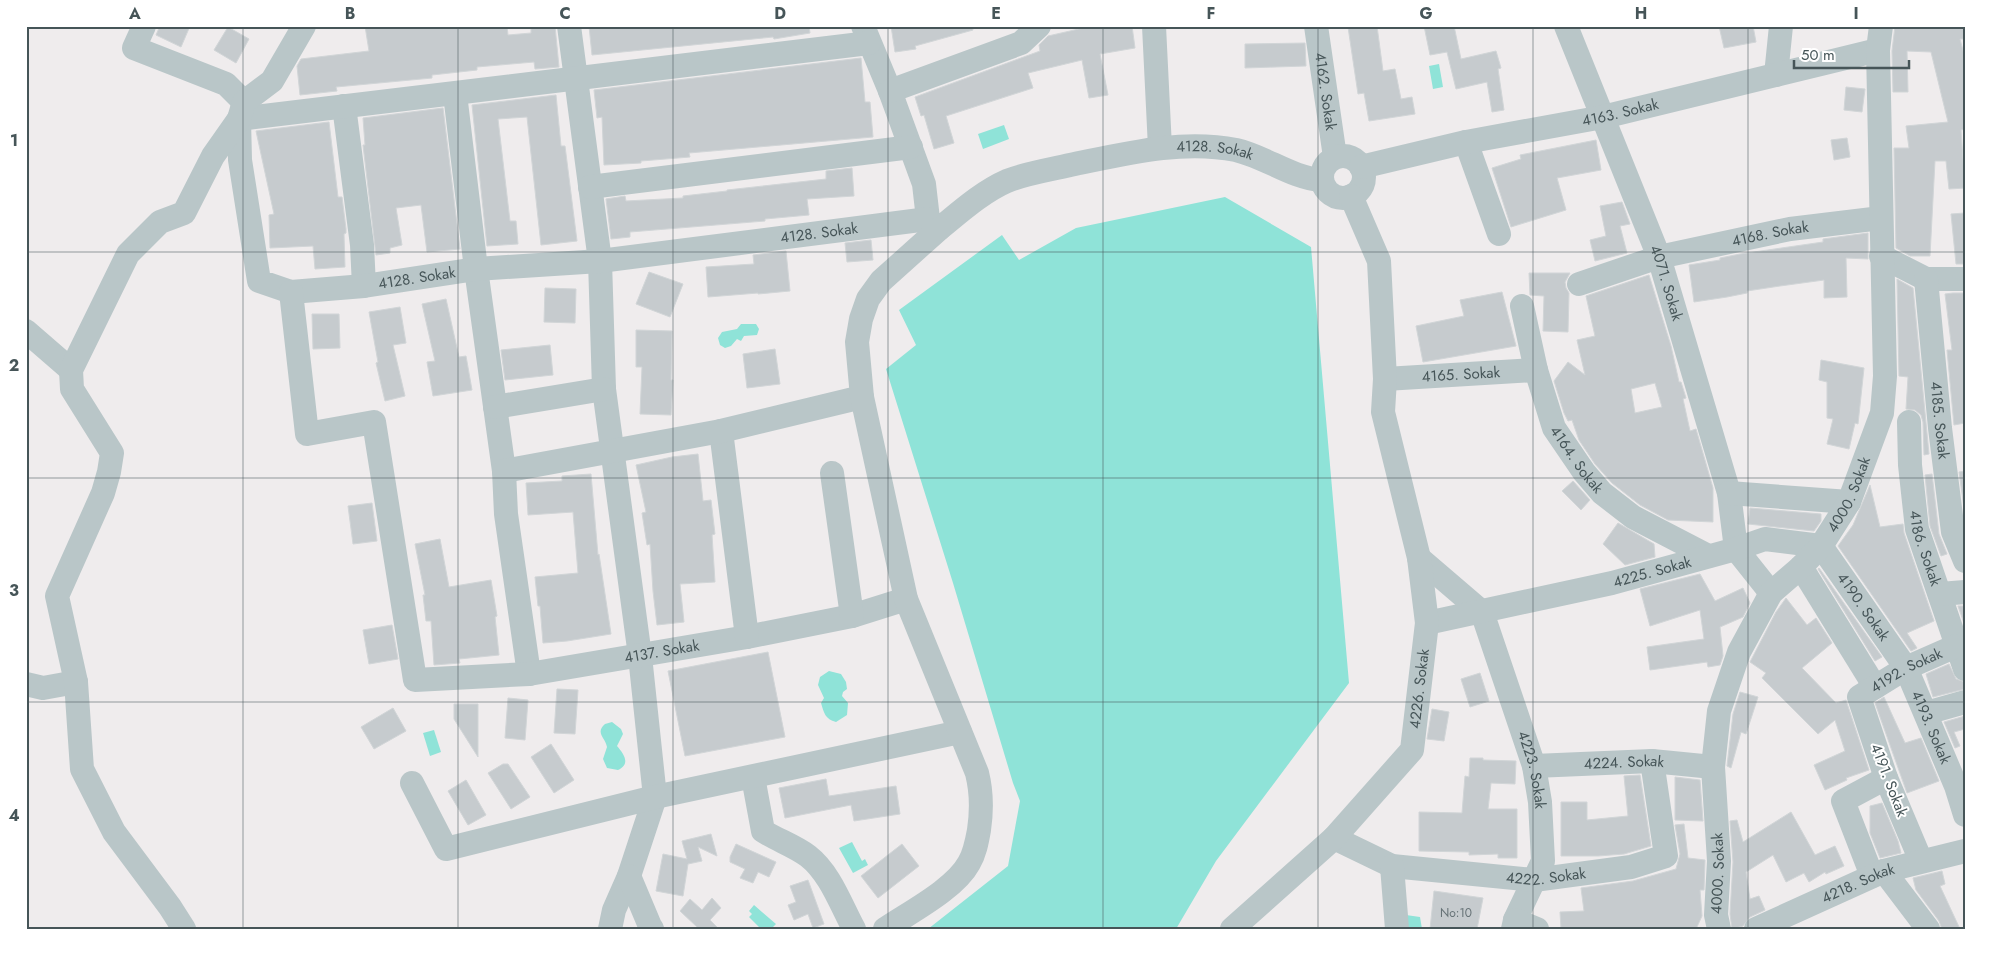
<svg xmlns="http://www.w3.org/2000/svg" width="1991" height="955" viewBox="0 0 1991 955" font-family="Jost,sans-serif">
<rect width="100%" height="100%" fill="#efeced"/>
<g fill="#8fe3d8">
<polygon points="1439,64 1443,87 1433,89 1429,66"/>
<polygon points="1004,125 1009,139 983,149 978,134"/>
<polygon points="1225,197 1311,247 1349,683 1216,861 1176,929 928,929 1008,866 1020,801 1013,783 953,583 886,369 916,345 899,310 1002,235 1019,260 1076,228"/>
<polygon points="741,324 756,324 759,329 757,335 744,336 741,341 737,339 731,346 725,348 720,345 718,338 722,332 737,329"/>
<path d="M829,671L841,674L846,682L847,689L843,692L842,696L848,703L847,715L836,722C825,719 824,713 821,703L824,698L818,685L820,677Z"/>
<path d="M612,722L621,729L623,734L617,746C624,754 631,764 618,770L607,768L603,759L607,747C605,737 595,733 605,724Z"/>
<polygon points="434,730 441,752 430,756 423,733"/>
<polygon points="852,842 862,861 865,859 868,865 853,873 839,848"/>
<polygon points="754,905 776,924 771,929 761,929 749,917 752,914 749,911"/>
<polygon points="1406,915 1420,917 1422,929 1405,929"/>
</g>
<g fill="#c6cbce" stroke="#d1d5d7" fill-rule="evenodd">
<polygon points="160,26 190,26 181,47 156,35"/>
<polygon points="365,26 507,26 508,35 531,33 531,28 555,26 559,67 535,69 534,62 477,67 477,70 432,75 432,78 336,87 337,91 300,95 297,66 301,59 369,51"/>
<polygon points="589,26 809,26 810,33 774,39 773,37 592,55"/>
<polygon points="891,26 972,26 973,30 915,46 916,49 895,52"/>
<polygon points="1092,26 1132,26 1135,48 1100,54 1108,95 1089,98 1082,60 1028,73 1033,88 946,116 954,143 934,149 924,115 921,116 915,97 1040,51 1039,45 1048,36"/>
<polygon points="1377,26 1383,71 1395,69 1401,99 1412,97 1415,114 1369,121 1364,93 1358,94 1348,27"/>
<polygon points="1424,26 1454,26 1461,59 1496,51 1501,68 1498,69 1504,110 1492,112 1487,82 1456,89 1447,52 1430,55"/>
<polygon points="1719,26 1753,26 1756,42 1724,48"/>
<polygon points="1895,26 1965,26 1965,39 1960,39 1965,58 1965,129 1961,130 1965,188 1949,189 1946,161 1935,161 1930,256 1910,256 1896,248 1894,148 1909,148 1906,126 1948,122 1931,52 1907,51 1908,92 1893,92 1892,51"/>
<polygon points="228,27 249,39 236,63 214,50"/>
<polygon points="1305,43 1306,66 1245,68 1245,44"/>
<polygon points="861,58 865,102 870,102 873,137 689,153 690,157 641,161 641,163 604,165 602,117 597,118 594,90"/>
<polygon points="1846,87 1865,89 1862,112 1844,110"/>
<polygon points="556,95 561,146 565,146 577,241 541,245 527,117 498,119 510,221 516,221 518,244 487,246 472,105"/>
<polygon points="443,108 460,249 427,252 421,205 396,208 402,245 390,248 390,253 376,255 363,145 365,145 363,118"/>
<polygon points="329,122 338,197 342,197 346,229 346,233 344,234 345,267 315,269 313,246 270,248 269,215 274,214 256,131"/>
<polygon points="1847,138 1850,157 1834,160 1831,140"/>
<polygon points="1596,140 1601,170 1557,178 1566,210 1511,227 1492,168 1521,159 1520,155"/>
<polygon points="852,168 854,196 807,199 809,215 765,219 765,221 630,232 630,237 611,239 606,199 625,196 626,201 683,198 683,196 727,191 727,190 826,179 826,171"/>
<polygon points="1622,202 1630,224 1620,226 1627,253 1595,261 1590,240 1606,236 1600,206"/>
<polygon points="1965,213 1965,264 1956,264 1951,214"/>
<polygon points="1868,233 1868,259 1846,258 1847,297 1824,298 1824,280 1780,286 1747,291 1747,293 1727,297 1694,302 1689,265 1720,260 1720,258 1740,254 1823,242 1823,239"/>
<polygon points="871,240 873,260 847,262 845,243"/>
<polygon points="786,251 790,291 758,294 758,293 708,297 706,267 754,264 753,255"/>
<polygon points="649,272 683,284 670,317 636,304"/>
<polygon points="1529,273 1570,273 1565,282 1566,288 1569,293 1568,332 1543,331 1544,296 1530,295"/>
<path d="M1649,275L1671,346L1679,382H1681L1686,398L1683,399L1690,431L1696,429L1713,488V522L1668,520L1640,505L1612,483L1595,464L1579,440L1572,420L1568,421L1564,413L1554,381L1568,362L1585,375L1577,340L1595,336L1586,296ZM1655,383L1662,407L1635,413L1631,389Z"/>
<polygon points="1897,279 1913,288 1929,454 1924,455 1923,422 1921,415 1915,410 1906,409 1908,377 1899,376"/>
<polygon points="545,288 576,289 575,323 544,322"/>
<polygon points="1502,292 1516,346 1423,362 1416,326 1464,316 1460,300"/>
<polygon points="1953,293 1965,293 1965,423 1954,425 1947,350 1952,350 1945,294"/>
<polygon points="446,299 459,357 466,356 472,390 433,396 427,362 435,361 422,304"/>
<polygon points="400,307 406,343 393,345 405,396 385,401 376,363 378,362 369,312"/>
<polygon points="312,314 339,314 340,348 313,349"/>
<polygon points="636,330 672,331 671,380 673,380 671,415 640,414 642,367 636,367"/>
<polygon points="550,345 553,375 505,380 501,350"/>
<polygon points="775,349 780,384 747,388 743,354"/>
<polygon points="1821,360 1864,368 1858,424 1855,423 1849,449 1827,444 1833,419 1827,418 1827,382 1819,380"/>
<polygon points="698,454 703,501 711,500 715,534 712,535 715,582 680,584 684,622 657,625 653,591 650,544 647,545 642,513 646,512 636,465 672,457"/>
<polygon points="1965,471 1965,515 1959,472"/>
<polygon points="591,474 598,555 599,554 611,634 567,641 543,643 540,606 538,606 535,577 578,573 573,512 528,515 526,483 562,481 562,476"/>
<polygon points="1932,474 1939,534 1947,554 1941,556 1930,526 1925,475"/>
<polygon points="1573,481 1590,500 1581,510 1562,491"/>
<polygon points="1870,485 1880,527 1903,524 1904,533 1934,621 1907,633 1917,648 1911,651 1838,546 1853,525"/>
<polygon points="372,503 377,541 353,544 348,506"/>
<polygon points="1750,508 1821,514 1821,521 1814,531 1748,524"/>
<polygon points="1618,523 1654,544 1655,557 1625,565 1603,544"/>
<polygon points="440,539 449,587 491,580 497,616 495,617 499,655 459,659 460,663 434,665 431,621 426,621 423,595 425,595 415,544"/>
<polygon points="1819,568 1882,657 1875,661 1818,569"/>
<polygon points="1700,574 1715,601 1743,588 1750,603 1743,617 1720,627 1723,656 1720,665 1708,667 1707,662 1650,670 1647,647 1704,639 1700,610 1650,626 1640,589"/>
<polygon points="1786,598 1807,625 1816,618 1832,643 1802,668 1836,703 1846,700 1869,770 1846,778 1847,780 1825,790 1814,765 1845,751 1835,720 1818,734 1762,678 1766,673 1750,662 1776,612"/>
<polygon points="1958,606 1965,606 1965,626"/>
<polygon points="392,625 398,659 369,664 363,630"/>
<polygon points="768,652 785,737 685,756 668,671"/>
<polygon points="1949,664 1956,679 1965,682 1965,689 1933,697 1926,674"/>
<polygon points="1480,673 1489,701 1470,707 1461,679"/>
<polygon points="557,689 578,690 575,734 554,733"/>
<polygon points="1740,692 1758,697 1746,734 1741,732 1731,768 1727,766 1733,714"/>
<polygon points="1884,697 1905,743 1921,738 1939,781 1907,793 1875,703"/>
<polygon points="508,698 528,700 525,740 505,738"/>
<polygon points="454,704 478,704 478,757 454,719"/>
<polygon points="393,708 406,731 374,749 361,727"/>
<polygon points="1432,709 1449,712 1444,741 1427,739"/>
<polygon points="1965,716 1965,729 1954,732 1960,746 1955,748 1944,722"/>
<polygon points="551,744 574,780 554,793 531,757"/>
<polygon points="1470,758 1483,758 1483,760 1516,761 1515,784 1491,783 1488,809 1517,809 1517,858 1498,858 1498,854 1469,855 1469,852 1419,851 1419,812 1462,813 1465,776 1469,777"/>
<polygon points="503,764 508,764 530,797 511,809 488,773"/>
<polygon points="1640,775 1651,846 1624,854 1598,856 1561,856 1561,802 1587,802 1587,820 1628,816 1624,776"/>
<polygon points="1675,777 1700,780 1703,821 1675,820"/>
<polygon points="826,779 829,796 896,786 900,814 854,821 851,805 785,818 779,788"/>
<polygon points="466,780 486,815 468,825 448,791"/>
<polygon points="1882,803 1898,841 1901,853 1880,858 1870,833 1870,806"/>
<polygon points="1791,812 1815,855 1835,846 1844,866 1826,874 1825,872 1809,882 1804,873 1786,882 1773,855 1746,872 1750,899 1759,896 1765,910 1750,917 1743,926 1732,929 1730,914 1733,862 1730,821 1737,820 1743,842"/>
<polygon points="1684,824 1688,858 1705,860 1704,890 1700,890 1702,916 1696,929 1561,929 1560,912 1584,911 1581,888 1633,881 1676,869 1680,854 1675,825"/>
<polygon points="711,834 717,856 698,847 702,861 688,864 683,896 656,891 663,854 687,859 682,841"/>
<polygon points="736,844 776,862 769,877 758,872 753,883 740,878 745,869 730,862 730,857"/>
<polygon points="902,844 919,866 878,898 861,876"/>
<polygon points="1942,871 1945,884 1940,886 1960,929 1942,929 1939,921 1916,890 1913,878"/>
<polygon points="808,880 824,924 813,928 808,914 794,920 788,905 796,902 790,886"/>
<polygon points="1434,891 1483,898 1477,929 1430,929"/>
<polygon points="712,898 721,908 710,920 719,929 696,929 697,927 680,911 690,899 702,910"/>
</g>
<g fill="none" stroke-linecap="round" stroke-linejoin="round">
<g stroke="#b9c6c8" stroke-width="24">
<polyline points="144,26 134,48 226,84 244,102"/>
<polyline points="569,26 600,261 604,389 640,656 655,797 629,876 614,910 610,929"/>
<polyline points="863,26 890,91 924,184 928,219"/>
<polyline points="1154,26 1160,148"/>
<path id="s1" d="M1316,26L1335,157"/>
<path id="s2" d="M1566,26L1659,257L1729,493L1736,549L1771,593"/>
<polyline points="1776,75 1781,26"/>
<polyline points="890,91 1021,43 1039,26"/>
<polyline points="455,94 476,269 504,471 506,514 529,674"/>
<polyline points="344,106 362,245 364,286"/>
<path id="s3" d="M239,119L240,160L259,281L291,292L364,286L476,269L600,261L928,219L939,229C960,212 982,192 1007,181C1027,173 1049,170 1070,165C1124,154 1181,139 1236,150C1266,157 1292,178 1321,180"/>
<polyline points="239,119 869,43"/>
<polyline points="1466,142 1499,234"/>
<circle cx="1343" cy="177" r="21"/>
<path id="s4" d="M1361,167L1466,142L1603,117L1878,50"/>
<polyline points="590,187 911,147"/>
<polyline points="1881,256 1926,279 1965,279"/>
<path id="s5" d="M1926,279L1940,428L1953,532L1965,561"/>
<path id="s6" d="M1579,284L1659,257L1790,229L1881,218"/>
<path id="s7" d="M291,292L307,434L374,422L415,680L529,674L747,637L852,616L906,599"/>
<path id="s8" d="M1522,306L1536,370L1554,428L1584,472L1602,493L1633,517L1708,556"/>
<polyline points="26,331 71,370"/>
<path id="s9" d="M1385,379L1536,370"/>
<polyline points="495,407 604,389"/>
<path id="s10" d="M1909,422L1910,465L1917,529L1965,669"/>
<polyline points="721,431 747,637"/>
<polyline points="504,471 721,431 862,397"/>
<polyline points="832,473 852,616"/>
<polyline points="1729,493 1849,502"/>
<path id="s11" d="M1419,558L1482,612L1534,766L1540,802L1543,861L1515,920L1513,929"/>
<polyline points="1801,567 1875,687"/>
<polyline points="1940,594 1965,592"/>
<path id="s12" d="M1427,623L1612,583L1736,549L1765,539L1821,546L1906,668L1956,786L1965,815"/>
<polyline points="26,684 43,688 76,682"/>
<polyline points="1926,713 1965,702"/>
<path id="s13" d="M1534,766L1652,761L1713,767"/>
<path d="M753,777L763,831C777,840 795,846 808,856C830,873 841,905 854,929"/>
<polyline points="412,783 446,849 655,797 960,732"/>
<path id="s14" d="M1334,838L1392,866L1534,880L1631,867L1666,856L1652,761"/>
<path id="s15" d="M1921,861L1886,778L1859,697L1906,668L1956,646"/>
<polyline points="1392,866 1397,929"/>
<polyline points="1884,871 1928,929"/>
<polyline points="629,876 650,926 652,929"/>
<polyline points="1872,876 1843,801 1886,778"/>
<polyline points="1515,920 1537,929"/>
<polyline points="184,929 170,907 114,832 82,769 76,682 57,596 103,493 109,472 112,453 72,389 71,370 128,254 160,222 184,213 213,156 239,119 244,102 272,81 304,26"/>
<path d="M885,929C910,912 955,889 969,863C975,853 977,841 979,830C982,810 982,793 977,773L906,599L862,397L857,342L861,319L868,299L881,281L939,229"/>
<path id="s16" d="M1232,929L1334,838L1412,750L1427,623L1419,558L1383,412L1385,379L1379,261L1351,196"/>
<path id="s17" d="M1719,929L1716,915L1719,861L1713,767L1719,711L1739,652L1771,593L1801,567L1821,546L1849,502L1882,413L1885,376L1878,50L1881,26"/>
<path id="s18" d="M1756,929L1884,871L1965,851"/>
</g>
</g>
<path fill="none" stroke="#465558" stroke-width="1" stroke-opacity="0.55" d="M243,26V929M458,26V929M673,26V929M888,26V929M1103,26V929M1318,26V929M1533,26V929M1748,26V929M26,252H1965M26,478H1965M26,702H1965"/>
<g text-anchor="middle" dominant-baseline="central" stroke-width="4" stroke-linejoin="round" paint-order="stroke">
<g font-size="12" fill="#667276">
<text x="1456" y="913">No:10</text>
</g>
<g font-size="15" fill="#465558" stroke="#fff">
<text stroke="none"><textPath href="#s1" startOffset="66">4162. Sokak</textPath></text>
<text stroke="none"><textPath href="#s4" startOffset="265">4163. Sokak</textPath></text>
<text stroke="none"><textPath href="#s3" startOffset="1149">4128. Sokak</textPath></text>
<text stroke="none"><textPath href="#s3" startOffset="729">4128. Sokak</textPath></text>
<text stroke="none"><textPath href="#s6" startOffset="198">4168. Sokak</textPath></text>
<text stroke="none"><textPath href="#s3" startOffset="324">4128. Sokak</textPath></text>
<text stroke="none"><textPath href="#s2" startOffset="276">4071. Sokak</textPath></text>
<text stroke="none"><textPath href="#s9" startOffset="76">4165. Sokak</textPath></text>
<text stroke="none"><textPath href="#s5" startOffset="142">4185. Sokak</textPath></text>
<text stroke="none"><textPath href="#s8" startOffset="165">4164. Sokak</textPath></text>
<text stroke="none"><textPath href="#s17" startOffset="476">4000. Sokak</textPath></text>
<text stroke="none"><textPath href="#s10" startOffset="128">4186. Sokak</textPath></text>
<text stroke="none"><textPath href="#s12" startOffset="231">4225. Sokak</textPath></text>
<text stroke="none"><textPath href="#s12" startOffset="479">4190. Sokak</textPath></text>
<text stroke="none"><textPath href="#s7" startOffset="721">4137. Sokak</textPath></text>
<text stroke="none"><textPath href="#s15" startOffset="230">4192. Sokak</textPath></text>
<text stroke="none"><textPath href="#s16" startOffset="316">4226. Sokak</textPath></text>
<text stroke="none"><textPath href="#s12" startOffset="618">4193. Sokak</textPath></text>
<text stroke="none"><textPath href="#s13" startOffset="90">4224. Sokak</textPath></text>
<text stroke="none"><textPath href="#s11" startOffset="249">4223. Sokak</textPath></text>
<text transform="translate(1889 780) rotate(69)">4191. Sokak</text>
<text stroke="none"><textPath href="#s14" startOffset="219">4222. Sokak</textPath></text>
<text stroke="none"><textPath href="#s17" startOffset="56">4000. Sokak</textPath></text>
<text stroke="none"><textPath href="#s18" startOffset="112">4218. Sokak</textPath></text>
</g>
</g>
<rect width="1991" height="955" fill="none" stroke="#ffffff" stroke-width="55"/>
<path d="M1794 60v8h115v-8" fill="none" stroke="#465558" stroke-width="2.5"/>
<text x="1801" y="60" font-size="15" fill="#465558" stroke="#ffffff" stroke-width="4" paint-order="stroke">50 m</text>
<rect x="28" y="28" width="1936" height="900" fill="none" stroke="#465558" stroke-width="2"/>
<g font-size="16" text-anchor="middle" font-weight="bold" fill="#465558">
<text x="135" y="19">A</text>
<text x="350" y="19">B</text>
<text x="565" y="19">C</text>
<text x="780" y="19">D</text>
<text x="996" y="19">E</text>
<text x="1211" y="19">F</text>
<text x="1426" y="19">G</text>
<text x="1641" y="19">H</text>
<text x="1856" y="19">I</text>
<text x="14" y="146">1</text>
<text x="14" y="371">2</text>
<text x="14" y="596">3</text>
<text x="14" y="821">4</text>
</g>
</svg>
